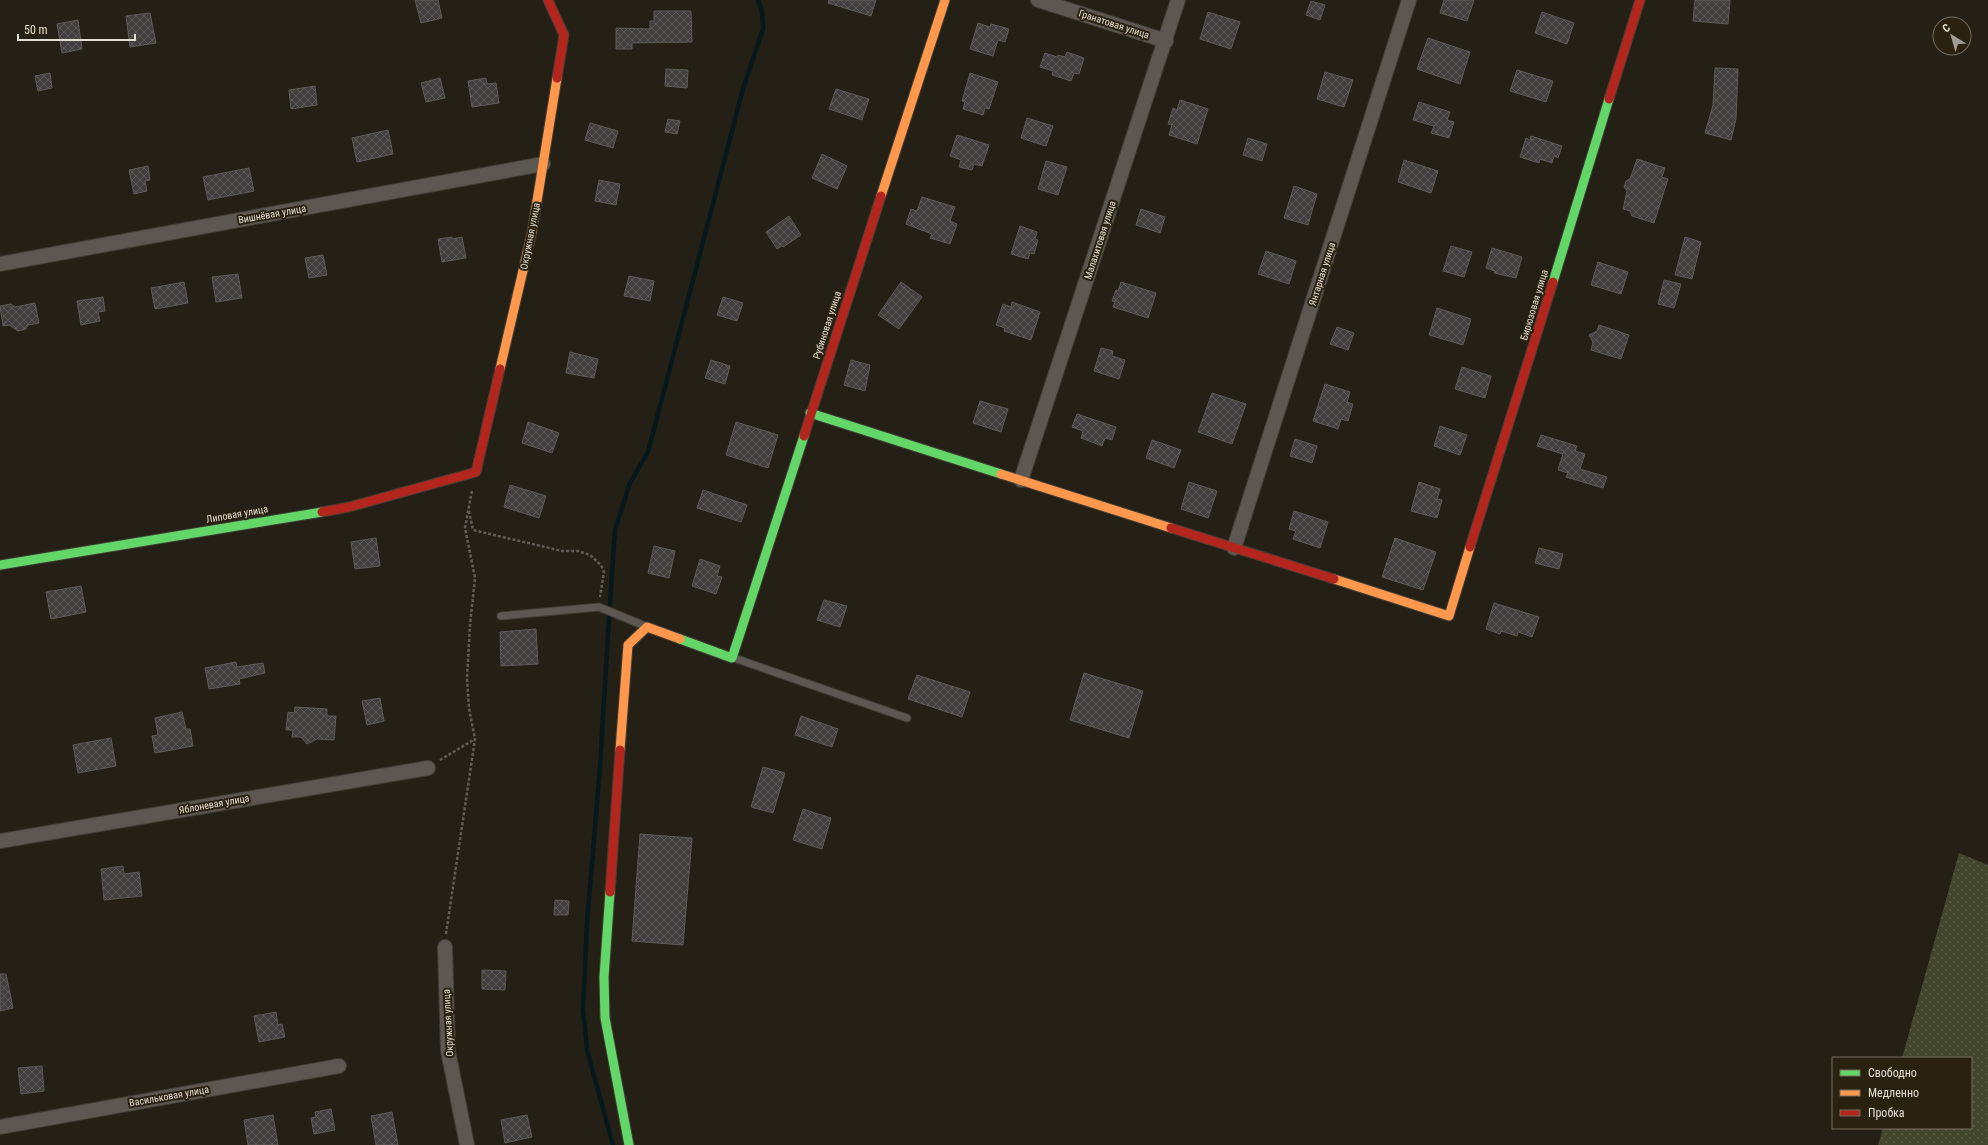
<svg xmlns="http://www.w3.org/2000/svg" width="1988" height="1145" viewBox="0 0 1988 1145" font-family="'Roboto Condensed',sans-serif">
<defs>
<pattern id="grass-dots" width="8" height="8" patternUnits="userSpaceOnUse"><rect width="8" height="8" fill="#41462c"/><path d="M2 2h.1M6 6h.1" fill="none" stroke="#5c604a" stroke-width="1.8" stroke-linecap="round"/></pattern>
<pattern id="building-cross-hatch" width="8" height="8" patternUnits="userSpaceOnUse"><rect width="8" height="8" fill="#423e3d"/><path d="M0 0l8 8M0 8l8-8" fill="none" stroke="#5d5958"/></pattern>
</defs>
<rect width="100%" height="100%" fill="#242016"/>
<polygon fill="url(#grass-dots)" points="1959,853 1988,865 1988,1145 1878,1145 1883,1128 1971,1128 1971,1058 1902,1058"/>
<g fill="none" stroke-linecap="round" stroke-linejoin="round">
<g stroke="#07181d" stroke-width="4.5">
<polyline points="610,605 615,530 630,483 648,452 743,89 763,29 762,11 758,0"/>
<polyline points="609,617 600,767 587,923 583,1010 587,1050 613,1145"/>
</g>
</g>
<g fill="url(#building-cross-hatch)" stroke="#5d5a59">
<polygon points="415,0 438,0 442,18 421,23"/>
<polygon points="829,0 876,0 871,16 828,3"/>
<polygon points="1444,0 1474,0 1467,21 1440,13"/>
<polygon points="1695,0 1730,0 1728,24 1693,21"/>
<polygon points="1311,1 1325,5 1320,20 1306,15"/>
<polygon points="654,11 691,11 692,42 632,43 632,49 616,49 616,28 650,29 650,21 654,21"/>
<polygon points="1208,12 1240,22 1231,49 1200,39"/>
<polygon points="1542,12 1574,23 1567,44 1535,33"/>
<polygon points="150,13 156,43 130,47 126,16"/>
<polygon points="78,20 82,49 62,53 57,24"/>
<polygon points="978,23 990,27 991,24 1009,29 1005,42 998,40 993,56 970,49"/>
<polygon points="1428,38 1470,52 1460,84 1417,69"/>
<polygon points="1067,52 1084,58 1079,74 1074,73 1071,81 1052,75 1053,71 1040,67 1045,53 1057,57 1058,55 1065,57"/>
<polygon points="1715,68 1738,69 1736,119 1731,140 1705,133 1713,105"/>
<polygon points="666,69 688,70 687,88 665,86"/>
<polygon points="1517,70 1553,81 1546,102 1510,91"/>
<polygon points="1325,72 1353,80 1344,107 1317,99"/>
<polygon points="50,73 52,88 38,91 35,76"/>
<polygon points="970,73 998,82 989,109 985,108 983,115 963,109 965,102 962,101"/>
<polygon points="440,78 445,98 426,102 421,83"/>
<polygon points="486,78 487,84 496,83 499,103 472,107 468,81"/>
<polygon points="315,86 317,105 291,109 289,90"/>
<polygon points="836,89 869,99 862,120 829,109"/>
<polygon points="1180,100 1208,109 1197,144 1169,135 1172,125 1168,124 1173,108 1177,110"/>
<polygon points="1419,102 1450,112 1447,120 1454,122 1449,138 1431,133 1434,126 1413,120"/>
<polygon points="1027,118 1053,126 1046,146 1021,138"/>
<polygon points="668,119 680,121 677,134 665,132"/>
<polygon points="590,123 618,131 613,148 585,140"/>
<polygon points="388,130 393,154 357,162 352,138"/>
<polygon points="957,135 989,145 982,166 974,164 972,170 959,167 961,160 950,156"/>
<polygon points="1531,136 1562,146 1558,158 1554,156 1552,163 1540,159 1539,163 1520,157 1526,138 1530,140"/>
<polygon points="1248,138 1267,144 1262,161 1243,155"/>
<polygon points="822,154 847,166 837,189 812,178"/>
<polygon points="1637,159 1665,168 1662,177 1668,179 1654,223 1632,216 1630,211 1623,209 1627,191 1624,187 1626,181 1630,179"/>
<polygon points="1404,160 1438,171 1431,193 1398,182"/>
<polygon points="1046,161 1067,167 1058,195 1038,189"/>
<polygon points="148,166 150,180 145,181 147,191 134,194 129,170"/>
<polygon points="249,168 254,191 208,200 203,177"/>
<polygon points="599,180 620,184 616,205 595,201"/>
<polygon points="1294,186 1317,194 1308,225 1284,218"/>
<polygon points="922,197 955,207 950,221 957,224 950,244 930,238 932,234 906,224 911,209 917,211"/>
<polygon points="1141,209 1165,217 1160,233 1136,225"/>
<polygon points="789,216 801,235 783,247 782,246 777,249 766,232"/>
<polygon points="1020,226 1037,232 1035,239 1038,240 1034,254 1030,253 1028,259 1011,254"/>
<polygon points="452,237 452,239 462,237 466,258 442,262 438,239"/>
<polygon points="1685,237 1701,242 1692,279 1675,275"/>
<polygon points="1451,246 1472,252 1464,277 1443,271"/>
<polygon points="1492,248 1522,257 1516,278 1494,273 1495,271 1486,268"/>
<polygon points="1266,251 1296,261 1289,284 1258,274"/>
<polygon points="323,255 327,275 309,278 305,258"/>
<polygon points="1598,262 1628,272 1621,294 1591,285"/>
<polygon points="238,274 242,298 216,302 212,277"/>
<polygon points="629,276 654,281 650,301 624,296"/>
<polygon points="1664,280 1681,284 1674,308 1658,304"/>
<polygon points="184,282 188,303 155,309 151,288"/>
<polygon points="901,282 922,297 899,329 878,315"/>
<polygon points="1121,282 1156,293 1148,318 1113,307 1115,302 1112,301 1116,290 1118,291"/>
<polygon points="103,297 105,311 98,312 100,321 81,325 77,301"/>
<polygon points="723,297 743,303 737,321 717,315"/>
<polygon points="1012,302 1040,312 1031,340 1004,331 1005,328 996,325 1003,304 1011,307"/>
<polygon points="35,303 39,323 28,325 26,329 18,331 9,325 3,326 0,306 11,304 15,307"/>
<polygon points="1437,308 1471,319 1463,345 1429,335"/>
<polygon points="1599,325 1629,335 1621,359 1591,350 1593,342 1589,335 1597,331"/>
<polygon points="1337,327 1354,333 1348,350 1330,344"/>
<polygon points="1101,348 1113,351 1112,356 1125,360 1119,379 1094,371"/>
<polygon points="570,352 598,359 594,378 566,373"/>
<polygon points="711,360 730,366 725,384 705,378"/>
<polygon points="851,360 870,365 865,391 844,385"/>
<polygon points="1462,367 1491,376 1485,398 1455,389"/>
<polygon points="1325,384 1350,392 1347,402 1353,404 1348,421 1341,419 1338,429 1313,421"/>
<polygon points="1212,393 1246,404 1232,444 1198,432"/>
<polygon points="980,401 1008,409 1001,432 973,423"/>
<polygon points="1077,414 1116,427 1112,440 1105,438 1102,446 1081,438 1083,431 1072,427"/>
<polygon points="528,422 559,433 552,453 522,443"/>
<polygon points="736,422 778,435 768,468 726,455"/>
<polygon points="1440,426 1467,435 1460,455 1434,446"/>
<polygon points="1541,435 1577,446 1575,451 1585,454 1580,469 1607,477 1603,488 1566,477 1568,473 1558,470 1563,454 1537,446"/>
<polygon points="1295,439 1317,446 1312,463 1290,456"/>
<polygon points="1152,440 1181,450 1174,468 1146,458"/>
<polygon points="1189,482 1217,491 1208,518 1181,509"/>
<polygon points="1419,482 1440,489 1437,499 1442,500 1437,518 1411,511"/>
<polygon points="510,485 546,496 539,518 504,507"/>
<polygon points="703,490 747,505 741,522 697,508"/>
<polygon points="1294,511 1328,522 1320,548 1293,539 1296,531 1289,529"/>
<polygon points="376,538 380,566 355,569 351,542"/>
<polygon points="1395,538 1436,552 1423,590 1382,577"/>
<polygon points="654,546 675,551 669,578 648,573"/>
<polygon points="1539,548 1563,554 1559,569 1535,563"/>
<polygon points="700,559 720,566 717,576 722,577 716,594 692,586"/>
<polygon points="81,586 86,612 51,619 46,592"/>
<polygon points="824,600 847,606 840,627 817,620"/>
<polygon points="1494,603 1539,617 1532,637 1518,632 1517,636 1501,631 1500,634 1486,629"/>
<polygon points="536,629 538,664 501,666 500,632"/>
<polygon points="236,662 237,667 263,663 265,673 239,679 240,684 209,689 205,668"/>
<polygon points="1084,673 1143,691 1129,738 1070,720"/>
<polygon points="917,675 970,692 962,717 908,699"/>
<polygon points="380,698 384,721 367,725 362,701"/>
<polygon points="295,707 327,709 327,716 336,716 334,740 317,739 307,744 301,737 292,737 293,730 286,730 288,712 294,713"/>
<polygon points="182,712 186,729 190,729 193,746 155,753 152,736 158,735 155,718"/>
<polygon points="801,716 838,729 832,747 795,735"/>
<polygon points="111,738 116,766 78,773 73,745"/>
<polygon points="763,767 785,773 773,813 751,807"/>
<polygon points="803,809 831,818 822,849 793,840"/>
<polygon points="640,834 692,838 683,945 632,941"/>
<polygon points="123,866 124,874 139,872 142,896 104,900 101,869"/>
<polygon points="555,900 569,901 568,915 554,915"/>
<polygon points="482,970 506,971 505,990 482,989"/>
<polygon points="0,974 6,974 13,1008 0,1011"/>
<polygon points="276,1012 278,1025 282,1024 285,1037 259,1042 254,1016"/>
<polygon points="42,1066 44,1091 21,1094 18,1068"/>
<polygon points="331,1109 335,1130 314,1134 311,1118 316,1117 315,1112"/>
<polygon points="392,1112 398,1145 376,1145 371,1116"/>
<polygon points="273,1115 278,1145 248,1145 244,1120"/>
<polygon points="527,1115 532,1137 505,1143 501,1120"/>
</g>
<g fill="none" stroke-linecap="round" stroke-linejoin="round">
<g stroke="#403d35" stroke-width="9">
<g id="lane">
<polyline points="501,616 599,607 645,626"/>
<polyline points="734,658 907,718"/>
</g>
</g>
<g stroke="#403d35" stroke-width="16">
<g id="street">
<polyline points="1038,0 1166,41"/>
<polyline points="0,264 543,164"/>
<polyline points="1021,480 1178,0"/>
<polyline points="1234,548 1409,0"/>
<polyline points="0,841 428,768"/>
<polyline points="445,947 448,1051 467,1145"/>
<polyline points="0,1127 339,1066"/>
</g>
</g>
<g stroke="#403d35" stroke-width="11">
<g id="fast">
<polyline points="1553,282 1609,99"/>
<polyline points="810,413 1001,474"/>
<polyline points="0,565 322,512"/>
<polyline points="680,639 732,658 804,436"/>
<polyline points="610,892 604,977 605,1018 629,1145"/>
</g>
</g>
<g stroke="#403d35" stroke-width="11">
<g id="slow">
<polyline points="881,196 945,0"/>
<polyline points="500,369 532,232 557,78"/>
<polyline points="1001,474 1171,528"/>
<polyline points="1334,579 1449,616 1470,547"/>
<polyline points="620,750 628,645 647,627 680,639"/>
</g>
</g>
<g stroke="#403d35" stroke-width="11">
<g id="jam">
<polyline points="548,0 564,35 557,78"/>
<polyline points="1609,99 1640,0"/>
<polyline points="804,436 881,196"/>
<polyline points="322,512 349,507 476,472 500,369"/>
<polyline points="1171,528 1334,579"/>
<polyline points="1470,547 1553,282"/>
<polyline points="610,892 620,750"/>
</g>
</g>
<g stroke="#605d56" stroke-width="2.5" stroke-dasharray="3 2" stroke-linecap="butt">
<polyline points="469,511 473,530 562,551 578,551 590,555 601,565 604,572 600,597"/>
<polyline points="440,760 475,739"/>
<polyline points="446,934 475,739 469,708 467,678 470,625 475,578 465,528 472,490"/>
</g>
<use href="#lane" stroke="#5c5851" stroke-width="7"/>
<use href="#street" stroke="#5c5851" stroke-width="14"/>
<use href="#fast" stroke="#63d668" stroke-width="9"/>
<use href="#slow" stroke="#ff974d" stroke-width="9"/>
<use href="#jam" stroke="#b3261e" stroke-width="9"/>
</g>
<g text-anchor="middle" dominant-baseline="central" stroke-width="4" stroke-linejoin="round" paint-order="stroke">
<g font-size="10" fill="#e4dfd4" stroke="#2a2210">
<text transform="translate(1114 24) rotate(18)">Гранатовая улица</text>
<text transform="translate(272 214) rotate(-10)">Вишнёвая улица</text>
<text transform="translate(530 236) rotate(-79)">Окружная улица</text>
<text transform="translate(1100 240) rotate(-72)">Малахитовая улица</text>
<text transform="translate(1322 274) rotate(-72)">Янтарная улица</text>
<text transform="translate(1534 305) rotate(-73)">Бирюзовая улица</text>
<text transform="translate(827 325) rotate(-72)">Рубиновая улица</text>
<text transform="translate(237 514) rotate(-10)">Липовая улица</text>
<text transform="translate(214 804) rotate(-10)">Яблоневая улица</text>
<text transform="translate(448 1023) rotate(-93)">Окружная улица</text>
<text transform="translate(169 1096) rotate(-10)">Васильковая улица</text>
</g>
</g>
<rect x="1832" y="1057" width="140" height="72" fill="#2a2210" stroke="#746e5e"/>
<rect x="1840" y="1070" width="20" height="6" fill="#63d668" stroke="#746e5e"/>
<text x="1868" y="1077" font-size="12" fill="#e4dfd4">Свободно</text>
<rect x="1840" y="1090" width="20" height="6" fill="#ff974d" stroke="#746e5e"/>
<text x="1868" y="1097" font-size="12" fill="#e4dfd4">Медленно</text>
<rect x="1840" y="1110" width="20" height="6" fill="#b3261e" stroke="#746e5e"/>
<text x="1868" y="1117" font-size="12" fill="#e4dfd4">Пробка</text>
<g transform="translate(1952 36) rotate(323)"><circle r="19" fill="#2a2210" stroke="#746e5e"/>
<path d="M0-3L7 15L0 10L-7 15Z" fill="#a19c92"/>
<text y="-6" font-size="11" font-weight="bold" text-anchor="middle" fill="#e4dfd4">С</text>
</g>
<path d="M18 34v6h117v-6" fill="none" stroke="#e4dfd4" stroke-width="2"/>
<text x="24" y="34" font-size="12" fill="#e4dfd4" stroke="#2a2210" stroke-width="3" paint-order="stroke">50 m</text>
</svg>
